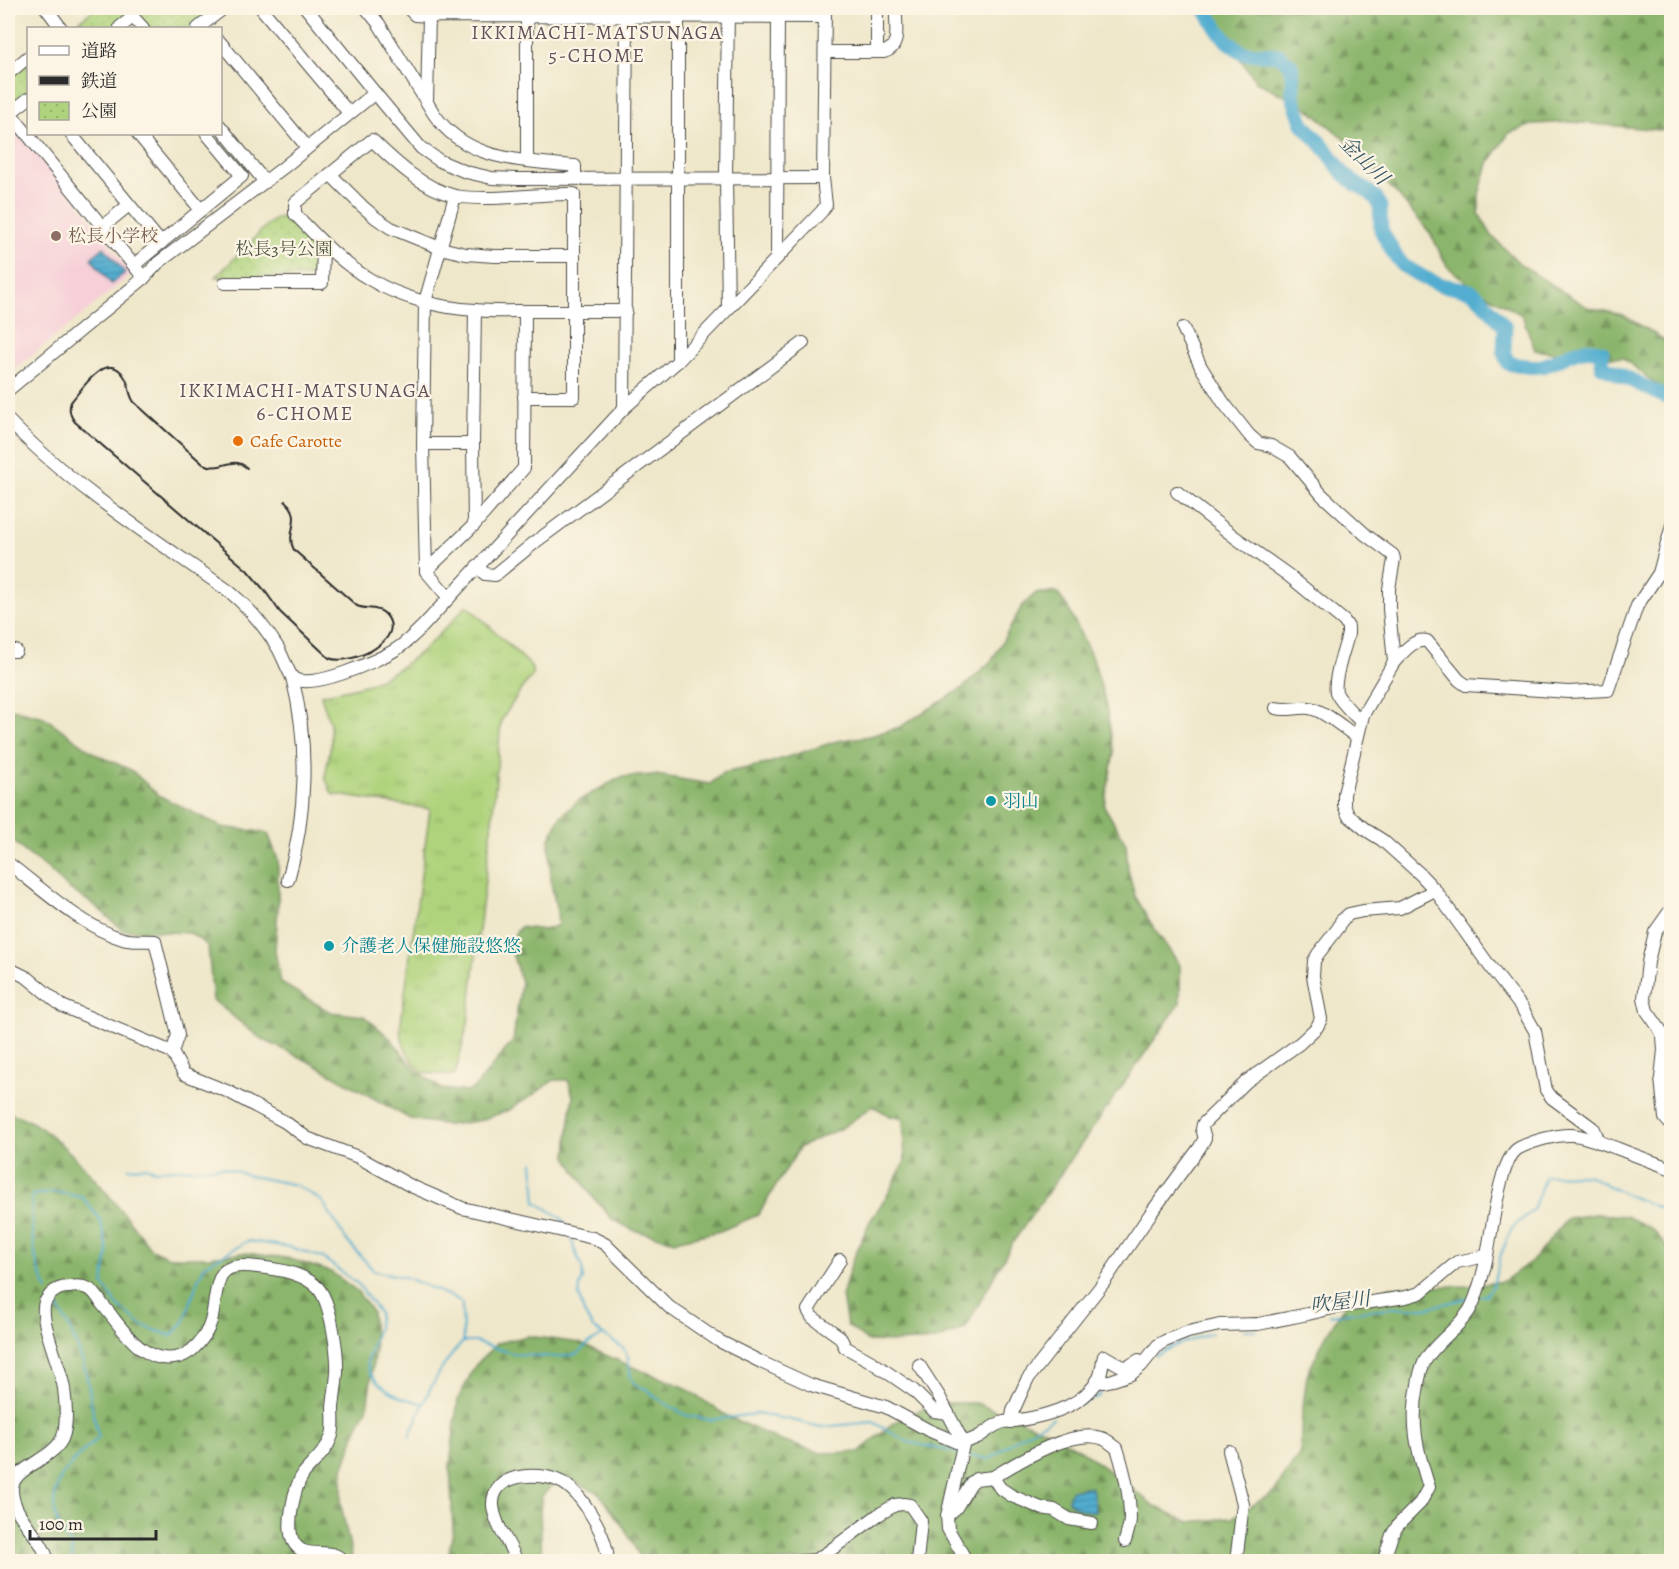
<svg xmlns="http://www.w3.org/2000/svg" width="1679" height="1569" viewBox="0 0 1679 1569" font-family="Alegreya,'Noto Serif JP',serif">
<defs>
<pattern id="grass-tufts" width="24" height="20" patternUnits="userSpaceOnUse" patternTransform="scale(1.5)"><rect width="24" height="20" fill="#afd37c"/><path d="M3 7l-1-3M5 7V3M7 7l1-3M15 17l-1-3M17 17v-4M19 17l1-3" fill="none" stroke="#97b56b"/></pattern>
<pattern id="forest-firs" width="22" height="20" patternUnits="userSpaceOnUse" patternTransform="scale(1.5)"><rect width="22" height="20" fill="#8bb56c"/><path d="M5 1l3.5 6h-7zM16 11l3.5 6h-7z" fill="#729359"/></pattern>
<pattern id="park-dots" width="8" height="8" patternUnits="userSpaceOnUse" patternTransform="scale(1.5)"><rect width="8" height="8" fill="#afd37c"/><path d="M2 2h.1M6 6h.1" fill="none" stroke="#97b56b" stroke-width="1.8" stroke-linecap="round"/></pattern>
<pattern id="water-rules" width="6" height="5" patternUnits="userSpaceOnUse" patternTransform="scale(1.5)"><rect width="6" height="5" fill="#52add0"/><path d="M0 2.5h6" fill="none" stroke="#448da9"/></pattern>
</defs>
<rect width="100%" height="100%" fill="#fcf5e5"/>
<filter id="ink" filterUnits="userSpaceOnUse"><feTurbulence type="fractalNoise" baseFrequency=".0167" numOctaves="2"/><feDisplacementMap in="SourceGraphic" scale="12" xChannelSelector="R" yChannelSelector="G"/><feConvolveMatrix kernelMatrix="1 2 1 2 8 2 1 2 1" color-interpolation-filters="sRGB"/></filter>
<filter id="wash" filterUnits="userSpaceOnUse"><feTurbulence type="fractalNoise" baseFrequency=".008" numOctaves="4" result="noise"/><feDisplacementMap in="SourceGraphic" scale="24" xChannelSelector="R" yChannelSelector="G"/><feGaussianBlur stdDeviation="1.35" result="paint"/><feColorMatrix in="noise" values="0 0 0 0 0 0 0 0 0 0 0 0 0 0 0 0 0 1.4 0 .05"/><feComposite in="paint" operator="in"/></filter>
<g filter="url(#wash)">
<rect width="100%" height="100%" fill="#efe7ca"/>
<polygon fill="#f6cfd8" points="13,124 76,199 132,274 8,375 8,127"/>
<path fill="url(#grass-tufts)" stroke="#6d7f54" stroke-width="1.5" d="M467,605L531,666L533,675L522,688L501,721L493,813L468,1023L455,1075L423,1073C410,1061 402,1046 400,1029L430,809L332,794L325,777L331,744L330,724L321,695C337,691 355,689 371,683C410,667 439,636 467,605Z"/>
<g fill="url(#forest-firs)" stroke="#5b704c" stroke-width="1.5">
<polygon points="1209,8 1671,8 1671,130 1661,130 1572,122 1535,124 1509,133 1488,164 1479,194 1479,214 1492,236 1519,263 1555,287 1587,307 1623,315 1671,344 1671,396 1623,358 1562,354 1535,350 1522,315 1502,303 1472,287 1447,266 1430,233 1398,195 1342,137 1306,107 1257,82 1236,53"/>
<polygon points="1036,593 1057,593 1067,606 1094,662 1105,701 1114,753 1104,806 1126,843 1128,870 1135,896 1155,930 1180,965 1180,1003 1013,1242 965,1329 936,1340 896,1342 867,1341 847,1325 842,1296 851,1264 869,1223 888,1194 905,1161 903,1119 890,1116 873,1106 843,1127 800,1147 758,1215 720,1231 675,1241 633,1230 612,1219 592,1196 576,1172 567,1156 569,1127 573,1096 568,1080 554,1080 536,1093 509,1110 478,1121 447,1125 410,1119 312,1063 260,1038 213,1000 208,946 190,933 122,930 97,907 68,888 47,868 25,852 8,836 8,708 44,717 97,755 131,770 158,795 222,827 268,833 278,860 278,907 275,951 281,983 330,1012 364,1016 390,1038 416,1070 442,1089 468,1092 477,1085 513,1041 521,982 509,943 520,927 545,930 558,925 557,912 551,883 549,841 560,817 579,800 621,777 656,775 710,784 723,773 766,764 837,741 870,736 900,727 963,688 992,660 1022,606"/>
<path d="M8,1113C55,1120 122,1211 151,1249L169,1257H208L244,1253L287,1258L331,1272L357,1291L372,1312L375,1349L367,1409L359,1424L343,1469L341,1505L353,1561H8Z"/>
<polygon points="1595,1214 1626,1216 1652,1229 1671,1252 1671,1561 642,1561 625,1529 599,1493 562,1476 542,1496 540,1510 542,1561 447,1562 453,1531 450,1465 458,1399 475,1366 497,1343 528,1336 579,1343 630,1366 682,1386 727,1416 781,1441 821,1453 859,1452 892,1424 934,1403 976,1403 1045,1430 1082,1451 1156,1507 1189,1522 1232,1518 1274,1492 1300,1453 1302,1415 1307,1375 1324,1339 1344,1306 1388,1287 1470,1286 1504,1281 1533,1260 1568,1218"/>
</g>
<g fill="url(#park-dots)" stroke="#6d7f54" stroke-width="1.5">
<polygon points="96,8 141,8 114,28 70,28"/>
<polygon points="145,8 219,8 192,28 148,28 136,14"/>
<polygon points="28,62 28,95 8,111 8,79"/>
<polygon points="288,216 293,217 319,244 319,272 313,277 216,277 268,224 277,218"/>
</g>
<g fill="url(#water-rules)" stroke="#3e6c7e" stroke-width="1.5">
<polygon points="104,247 125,273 111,284 91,258"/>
<path d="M1084,1487H1091L1093,1492L1095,1511C1085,1512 1075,1508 1068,1501V1496L1072,1490H1079Z"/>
</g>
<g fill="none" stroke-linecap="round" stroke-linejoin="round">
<g stroke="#52add0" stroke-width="2">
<polyline points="533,1162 536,1202 560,1217 569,1228"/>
<polyline points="128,1168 146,1167 155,1170 222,1167 251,1176 296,1185 322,1201 347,1241 374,1271 405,1277 457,1299 462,1304 463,1342"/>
<polyline points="571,1237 575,1251 582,1266 583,1279 580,1286 579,1296 584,1313 593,1328 623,1348 628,1357 631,1378 636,1386 647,1389 655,1397 685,1415 710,1420 756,1414 787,1419 821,1427 873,1422 908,1442 958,1453"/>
<path d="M48,1290C31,1262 31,1226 32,1195L55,1192L82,1197L100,1219L108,1252L103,1284L117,1305L141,1325L171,1336L184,1322L198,1280L205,1265L248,1241L290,1247L323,1258L358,1284L379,1313L378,1327L367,1361L369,1371L377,1382L388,1390L402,1398L422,1403"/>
<polyline points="1481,1296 1486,1295 1493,1285 1501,1254 1512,1228 1533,1210 1545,1176 1587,1175 1625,1194 1672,1213"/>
<path d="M54,1300C69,1325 82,1353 88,1382C91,1401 93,1419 99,1437C86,1449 64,1467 58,1484C50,1507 55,1528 72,1545V1562"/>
<polyline points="1329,1315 1388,1308 1426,1308 1469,1298"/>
<polyline points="1244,1330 1256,1330"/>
<polyline points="1156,1355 1174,1346 1212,1333"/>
<polyline points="1106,1374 1121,1371"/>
<polyline points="1082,1404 1099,1396 1102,1385"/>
<path d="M409,1437C423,1403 437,1368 463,1342H476L514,1354L557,1357L577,1354L589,1343L603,1335"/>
<polyline points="966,1455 990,1459 1019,1437 1053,1418"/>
</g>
<path stroke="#52add0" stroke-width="15" d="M1204,8L1218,30L1227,41L1243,53L1279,55L1291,65L1293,79V97L1303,124L1329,153L1342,172L1356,184L1368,191L1376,198L1380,206L1381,230L1396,257L1404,266L1424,278L1442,285L1471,291L1482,300L1505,327L1504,352L1508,363C1518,365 1532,368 1542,366C1565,361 1576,343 1602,352V366L1672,400"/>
</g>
</g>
<g filter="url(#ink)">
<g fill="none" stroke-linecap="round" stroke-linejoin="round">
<g stroke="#484743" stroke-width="14">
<g id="minor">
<polyline points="46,8 61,28"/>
<polyline points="261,8 349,113"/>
<polyline points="306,8 375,93 421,148 440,161 466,172 492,178 517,179 823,178"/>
<path d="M366,8L379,24L434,114C467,162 522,160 575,166V178"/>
<polyline points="408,8 415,15 429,16 429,9"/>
<polyline points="120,27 133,17 143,28"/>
<polyline points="198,28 224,8"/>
<polyline points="220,42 307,147"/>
<path d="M826,52H884C900,48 896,30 896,16"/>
<polyline points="877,52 877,8"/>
<polyline points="8,74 28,57"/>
<polyline points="28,99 10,113 144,278"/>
<polyline points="427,102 429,16 825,17"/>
<polyline points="220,126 265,182"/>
<polyline points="71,134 161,243"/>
<polyline points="138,134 201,210"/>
<polyline points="527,161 527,16"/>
<polyline points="330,174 362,206 376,218 391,228 440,248 466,254 494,256 574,256"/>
<polyline points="102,227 129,205"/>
<polyline points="777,258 778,8"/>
<polyline points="134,265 242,176 207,134"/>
<polyline points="225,283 322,283 323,243"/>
<polyline points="728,309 726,177 728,8"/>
<polyline points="1183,328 1201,367 1223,402 1249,435 1258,443 1271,446 1290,457 1322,495 1366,535 1393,555 1394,559 1389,589 1389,609 1394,662 1363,715 1344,794 1344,805 1348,815 1366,830 1382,840 1420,874 1435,890 1491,968 1522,1008 1535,1031 1546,1090 1552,1098 1594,1129 1599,1142"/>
<polyline points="678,361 678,8"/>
<polyline points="8,390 144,278 158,263 284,167 375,93"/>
<path d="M524,397H574V194C545,193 516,198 487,198C476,198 465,198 455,196C421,187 396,163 372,140L295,203V214C318,238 341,263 371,280C401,298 440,308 475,310C493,312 512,311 530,311C562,311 594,311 626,311"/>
<polyline points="624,408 627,10"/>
<path d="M8,420C72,487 155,539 230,592C249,608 265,627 278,648C282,655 288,671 292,677C307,693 379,660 395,650C405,644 415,634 423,626L624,408L678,361L822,211L826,205L823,178L825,8"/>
<polyline points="423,444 473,444"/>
<path d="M1177,492L1236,538L1288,575L1344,621L1348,627V634C1345,649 1333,678 1336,692C1339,701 1355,715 1361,722"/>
<polyline points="474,525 473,444 475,310"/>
<polyline points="477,566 485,574 495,575 534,543 803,343"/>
<polyline points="426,571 474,525 524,468 525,311"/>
<polyline points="449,598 426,571 423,444 425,302 455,196"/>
<polyline points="8,651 16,651"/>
<path d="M1394,662C1403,653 1413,638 1427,641L1459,680L1466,685L1568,692L1608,690L1637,606L1659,573L1672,525"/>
<path d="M1276,708C1287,711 1297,707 1309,708C1322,709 1345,729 1357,737"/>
<path d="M8,863C41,888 82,927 123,939C132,942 145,940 155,941L178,1035L172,1052"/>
<path d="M288,880C307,814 309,743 292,677"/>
<polyline points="1672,908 1655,932 1648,962 1644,998 1647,1011 1659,1028 1663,1036 1664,1050 1661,1078 1665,1118 1672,1126"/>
<polyline points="8,968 28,978 62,1006 172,1052 184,1074 229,1092 285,1122 307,1138 358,1157 411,1186 462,1208 593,1238 605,1244 669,1307 719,1341 763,1363 811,1385 886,1407 928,1430 963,1445 947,1516 948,1529 967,1562"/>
<polyline points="840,1260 808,1310 812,1317 840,1337 845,1347 872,1362 913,1390 934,1411 948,1413"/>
<polyline points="919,1365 939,1396 963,1442 963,1445"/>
<polyline points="1097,1381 1104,1382 1113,1380 1131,1374 1142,1365 1158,1345 1165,1341 1188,1332 1220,1325 1258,1324 1308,1314 1337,1307 1406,1297 1420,1293 1457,1262 1486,1256"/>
<polyline points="1011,1422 1013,1411 1027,1380 1104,1282 1151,1213 1200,1147 1205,1138 1202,1129 1203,1124 1247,1081 1300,1043 1317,1027 1321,1019 1313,976 1314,961 1318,954 1339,927 1341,921 1349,914 1363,911 1400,908 1435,890"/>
<path d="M963,1442C983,1439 989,1425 1004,1422C1007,1421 1010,1422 1014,1421C1043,1417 1084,1407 1099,1378C1102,1372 1102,1363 1104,1356L1123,1367L1129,1366L1139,1360"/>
<polyline points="1229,1451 1243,1504 1236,1562"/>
<path d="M993,1477C1018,1462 1072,1428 1101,1438C1107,1439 1112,1445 1117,1448C1124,1470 1130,1494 1130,1518C1130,1526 1127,1534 1125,1541"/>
<polyline points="947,1516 956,1508 971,1483 976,1479 993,1477 1000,1488 1012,1496 1041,1508 1054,1510 1069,1519 1092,1523"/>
<path d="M48,1562C43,1536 13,1518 12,1491C10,1468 51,1461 62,1439C68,1425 66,1405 64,1389C62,1369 38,1320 45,1302C47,1299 49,1296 51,1294C56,1289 63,1287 69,1287C75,1286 83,1286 89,1289C94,1291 99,1299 102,1304C122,1327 143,1367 179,1357C184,1356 188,1353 192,1350C201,1342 208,1332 211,1321C215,1309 215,1276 226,1270C237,1263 255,1267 266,1268C283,1270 305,1275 317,1287C331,1300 338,1354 337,1373C336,1385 334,1396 333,1408C333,1418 335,1429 331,1438C326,1452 313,1462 304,1473C294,1486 286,1526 293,1541C304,1563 331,1544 344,1562"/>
<path d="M517,1562C510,1543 495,1526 493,1506C491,1473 537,1471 559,1481C579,1489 601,1527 606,1548C608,1552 607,1557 607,1562"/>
<polyline points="789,1562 815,1560 828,1552 878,1515 895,1505 903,1504 910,1505 921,1521 917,1562"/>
<path d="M1383,1562L1392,1535L1398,1525L1420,1503L1429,1487C1417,1450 1410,1424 1418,1385C1419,1378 1421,1369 1424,1363C1433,1344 1457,1330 1469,1311C1475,1302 1480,1284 1483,1273C1491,1248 1497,1159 1519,1148C1533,1141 1557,1134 1572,1135C1587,1136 1602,1143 1616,1148C1634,1155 1653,1162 1672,1169"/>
</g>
</g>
<use href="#minor" stroke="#fff" stroke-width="12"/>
<path stroke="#2b2b2b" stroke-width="2" d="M247,468C232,454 222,473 203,464L134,402C128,394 130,384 124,376C107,349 81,390 71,402C68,410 70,416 75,422L247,570L265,591L280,612L329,658C350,667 411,639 384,613C376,606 366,610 357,606L294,550C284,532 305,518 285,501"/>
</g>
</g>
<circle fill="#8d6e63" stroke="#fcf5e5" stroke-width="2" cx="56" cy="236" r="6"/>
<circle fill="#e8710a" stroke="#fcf5e5" stroke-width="2" cx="238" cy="441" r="6"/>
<g fill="#0f9aa8" stroke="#fcf5e5" stroke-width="2">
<circle cx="991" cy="801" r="6"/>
<circle cx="329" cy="946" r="6"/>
</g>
<g text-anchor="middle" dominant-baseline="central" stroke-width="4.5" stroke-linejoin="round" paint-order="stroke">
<g font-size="18" fill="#785e54" stroke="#fcf5e5" text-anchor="start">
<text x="68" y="236">松長小学校</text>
</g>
<g font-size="18" fill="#4c553f" stroke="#fcf5e5">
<text x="284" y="249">松長3号公園</text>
</g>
<g font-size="18" fill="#c56008" stroke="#fcf5e5" text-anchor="start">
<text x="250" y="441">Cafe Carotte</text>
</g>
<g font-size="18" fill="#0d838f" stroke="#fcf5e5" text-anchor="start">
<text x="1003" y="801">羽山</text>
<text x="341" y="946">介護老人保健施設悠悠</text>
</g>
<g font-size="20" letter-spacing="1.5" fill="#63525b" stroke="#fcf5e5">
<text x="597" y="32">IKKIMACHI-MATSUNAGA<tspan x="597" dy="23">5-CHOME</tspan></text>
<text x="305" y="390">IKKIMACHI-MATSUNAGA<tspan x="305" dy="23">6-CHOME</tspan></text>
</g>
<g font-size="20" font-style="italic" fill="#395865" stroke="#fcf5e5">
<text transform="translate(1364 160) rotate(45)">金山川</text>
<text transform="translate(1340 1302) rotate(-7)">吹屋川</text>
</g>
</g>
<rect width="1679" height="1569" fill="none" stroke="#fcf5e5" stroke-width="30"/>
<rect x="27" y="27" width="195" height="108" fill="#fcf5e5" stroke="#a8a49b" stroke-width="1.5"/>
<rect x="39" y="46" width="30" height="9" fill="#ffffff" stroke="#a8a49b" stroke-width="1.5"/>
<text x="81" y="57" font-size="18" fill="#2b2b2b">道路</text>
<rect x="39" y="76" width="30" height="9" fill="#2b2b2b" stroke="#a8a49b" stroke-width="1.5"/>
<text x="81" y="87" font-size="18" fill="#2b2b2b">鉄道</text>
<rect x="39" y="102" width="30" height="18" fill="url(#park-dots)" stroke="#a8a49b" stroke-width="1.5"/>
<text x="81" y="117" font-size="18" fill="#2b2b2b">公園</text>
<path d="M30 1530v9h126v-9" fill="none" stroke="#2b2b2b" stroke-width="3"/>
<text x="39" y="1530" font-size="18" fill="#2b2b2b" stroke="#fcf5e5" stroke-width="4.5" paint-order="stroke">100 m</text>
</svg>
